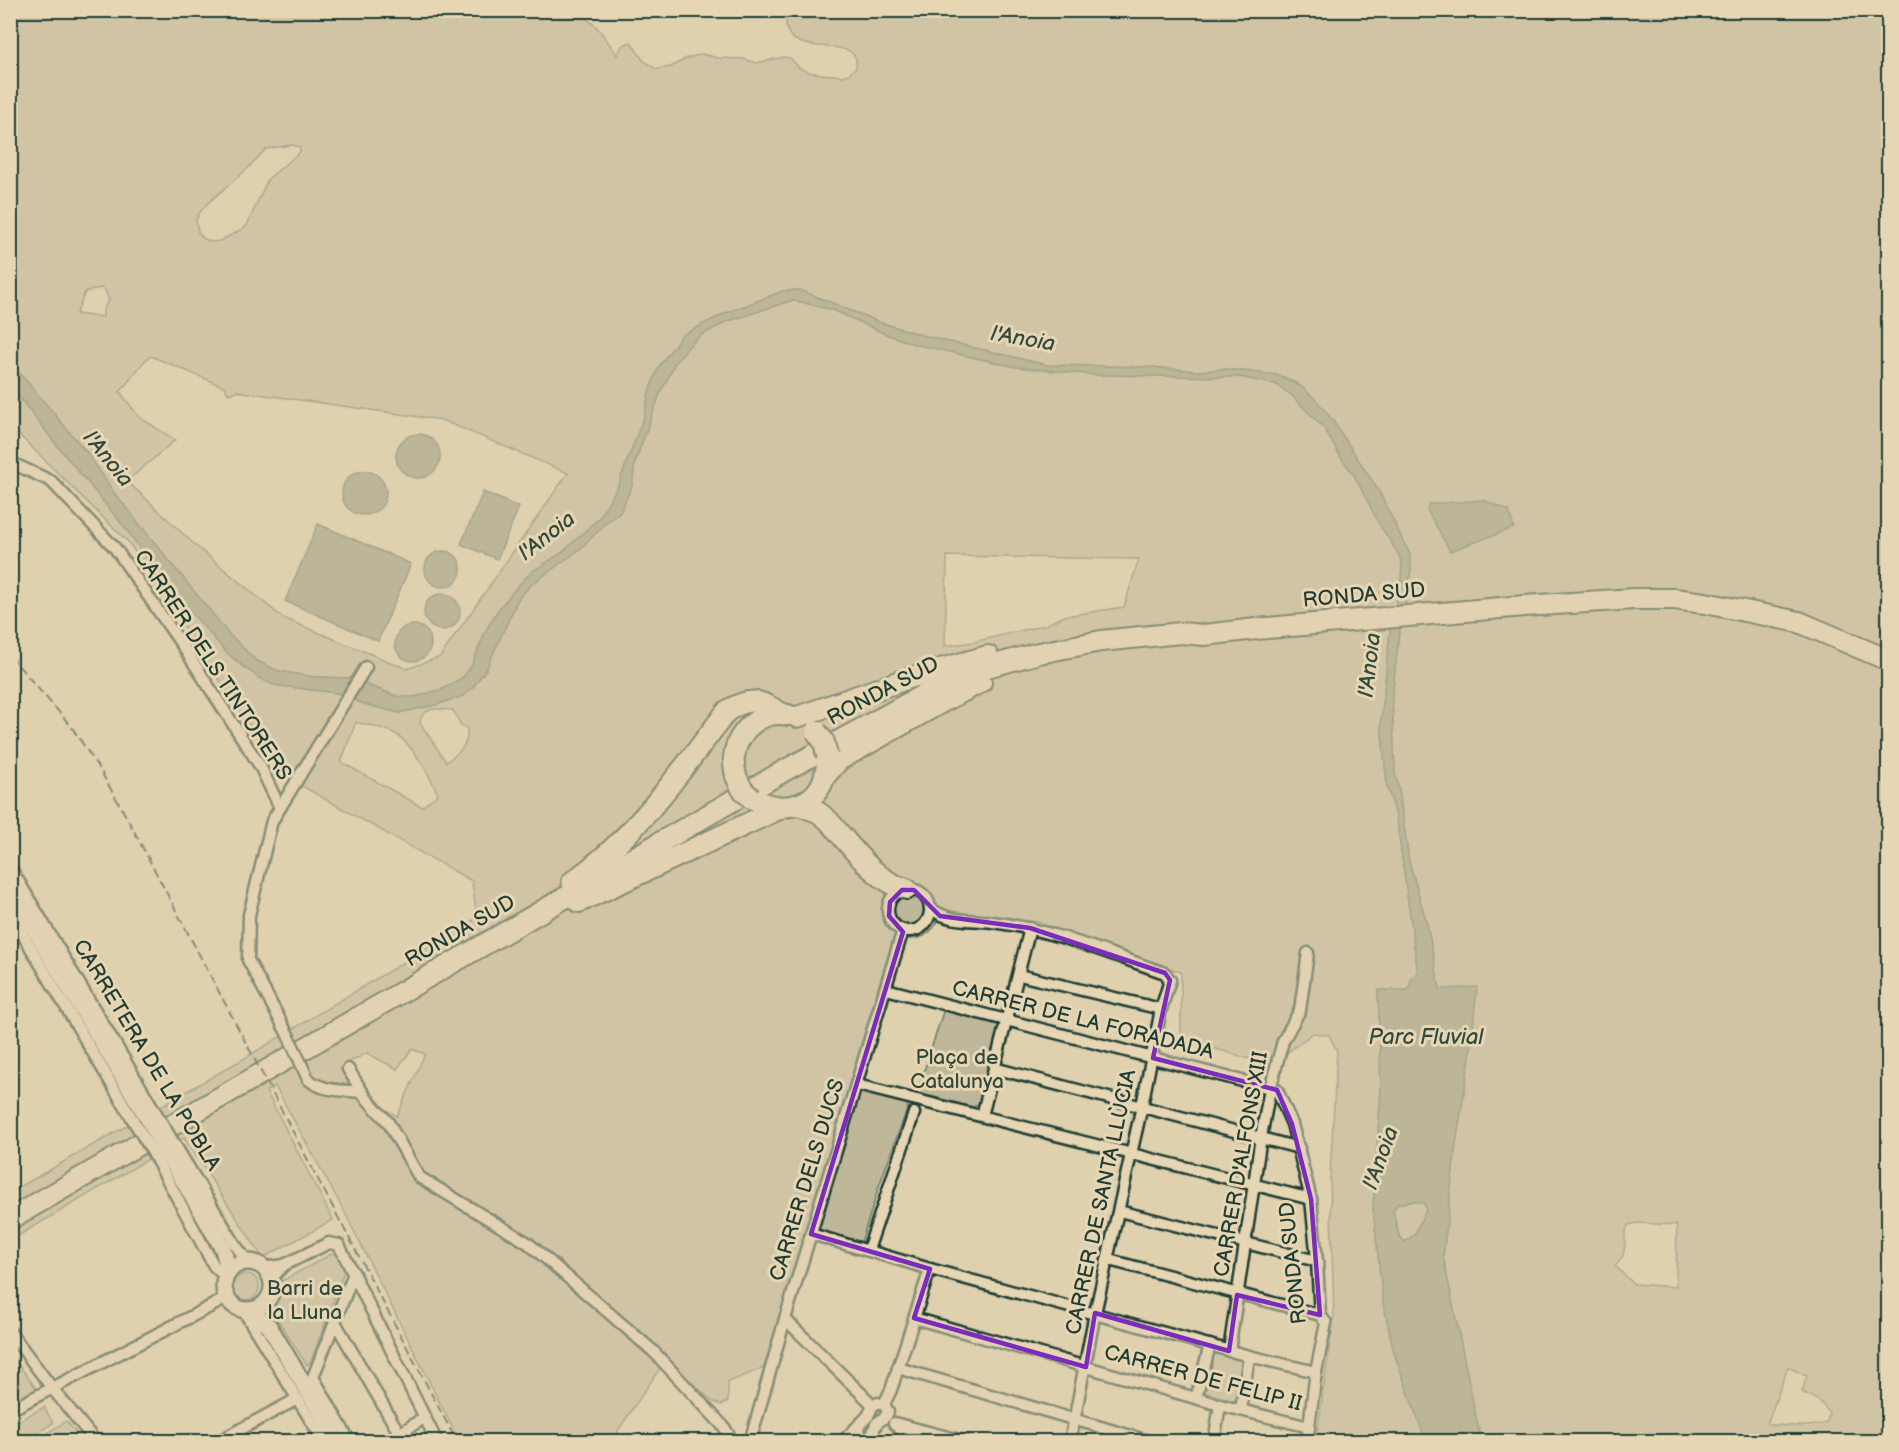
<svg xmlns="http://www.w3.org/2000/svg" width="1899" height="1452" viewBox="0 0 1899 1452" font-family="'Balsamiq Sans',sans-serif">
<rect width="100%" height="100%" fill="#dfd0ae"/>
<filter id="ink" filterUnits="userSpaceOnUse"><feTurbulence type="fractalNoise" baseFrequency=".0167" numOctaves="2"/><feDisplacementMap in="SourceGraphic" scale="12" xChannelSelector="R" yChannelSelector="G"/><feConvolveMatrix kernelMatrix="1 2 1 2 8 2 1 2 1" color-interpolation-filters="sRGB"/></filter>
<g filter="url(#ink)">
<g fill="#bfb79a" stroke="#6f7a67" stroke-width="1.5" fill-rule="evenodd">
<path d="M11,11H573V16C592,12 607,42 617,55L623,45L631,42L643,60L656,69L671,67L685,59L702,54L718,58L743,59L757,63L784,57L790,58L799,68L808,72L820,74L844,76L849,74L856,68C863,32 795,60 787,29C785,21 786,18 789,11H1888V342L1883,344L1882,404L1888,405V1441H1481L1443,1256L1456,1144L1470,1056L1476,987L1440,990L1427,924L1409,861L1399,790L1395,773L1392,698L1399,633L1411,570L1410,555L1379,491L1333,421L1302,387L1289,379L1277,375L1225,369L1196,371L1150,367L1047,365L929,337L879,322L800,290L783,291L726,313L682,335L659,366L650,389L644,416L618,486L599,518L563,552L516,588L498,610L485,632L471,667L462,678L443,689L419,696L403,698L350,678L303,676L274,670L255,660L228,633L115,494L88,454L11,363ZM292,145L300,147V152L268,179L247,225L243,229L220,241L212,242L204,239L198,232L196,221L199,213L209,202L246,170L266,149ZM100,288L105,290L109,300L103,310V317L76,314L85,292ZM151,356L225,387L228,394L236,391L442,420L568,473L440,657L407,669L283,618L196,546L127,481L175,440L139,417L120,392L146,359ZM1637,1223L1677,1225L1676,1287L1634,1284L1615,1266C1630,1253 1621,1241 1628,1225ZM1788,1367L1807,1376L1802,1392C1813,1397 1823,1402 1829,1413L1827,1422C1818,1428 1778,1426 1767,1424Z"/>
<path d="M793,300L833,310L886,334L914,344L1016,367L1096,375L1239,377L1260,381L1275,384L1290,394L1324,428L1340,456L1354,475L1380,524L1399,555L1402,565L1401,579L1390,631L1381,722L1387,786L1396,815L1418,973L1412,978L1408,990H1378L1381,1088L1373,1208L1383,1303L1395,1356L1426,1441H1316L1334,1315L1330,1177L1337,1051L1329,1035L1313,1033L1271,1065L1181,1039V972L1037,922L944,911C931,937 921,942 893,938L764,1368L728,1382V1401L721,1405L712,1401L692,1382L667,1364L658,1371L617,1432L626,1441H459L344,1211L275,1086L266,1091L333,1220L263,1258L184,1138L11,1240V1192L245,1058L477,918L472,881L282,775L129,543L11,427L10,386L55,443L126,529L161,578L227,653L244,668L273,685L337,693L364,704L399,713L435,705L463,696L473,687L486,669L518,599L531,585L580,549L607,522L619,513L632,486L635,462L659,396L675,363L688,347L700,336L726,322ZM947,556L1139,559L1124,607L1065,616L1045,625L974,642L945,646ZM433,709L453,710L461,725L467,728C469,746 459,753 446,762L420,723C421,714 424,712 433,709ZM356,722C369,726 386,727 397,735C414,746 430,776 438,794L422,807L341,762ZM412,1049L425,1054L397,1116L383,1108L349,1062L367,1053L397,1069Z"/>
<polygon points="944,1009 1000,1024 980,1104 973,1107 917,1093"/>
<polygon points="866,1091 910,1101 879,1186 861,1243 819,1231 817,1225 858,1092"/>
<polygon points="1417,1201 1424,1203 1426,1210 1414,1235 1405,1242 1399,1236 1393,1211 1397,1204"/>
<polygon points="333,1253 338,1255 345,1269 311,1361 307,1365 274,1314 280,1282"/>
<circle cx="246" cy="1287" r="13"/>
<polygon points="10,1353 38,1391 10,1405"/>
<polygon points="1216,1353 1242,1359 1244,1362 1239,1399 1235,1401 1204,1392 1203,1388 1212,1355"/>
<polygon points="44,1407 53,1423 25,1441 11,1441 11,1425"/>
<polygon points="66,1421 83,1441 36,1441"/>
</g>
<g fill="#93957d" stroke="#657260" stroke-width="1.5" fill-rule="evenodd">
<path d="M800,290L879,322L929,337L1047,365L1150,367L1196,371L1225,369L1277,375L1302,387L1318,402L1333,421L1378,490L1410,555L1411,570L1399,633L1392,698L1395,773L1399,790L1409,861L1427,924L1440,989L1477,987L1470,1056L1456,1144L1443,1256L1481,1441H1426L1395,1356L1383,1303L1373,1208L1381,1088L1378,990H1408L1412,978L1418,973L1396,815L1387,786L1381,722L1390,631L1401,579L1402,565L1399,555L1379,524L1354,475L1340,456L1324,428L1290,394L1275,384L1260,381L1239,377L1096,375L1016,367L914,344L886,334L833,310L793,300L726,322L700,336L688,347L675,363L659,396L635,462L632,486L620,513L607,522L580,549L531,585L518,599L486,669L473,687L463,696L435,705L399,713L364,704L337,693L273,685L257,677L227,653L161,578L126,529L55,443L11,386V363L88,454L115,494L228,633L255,660L279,671L314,677L350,678L395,696L414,697L443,689L462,678L471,667L485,632L498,610L516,588L531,572L563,552L599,518L618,486L644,416L650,389L659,366L682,335L726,313L783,291ZM1412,1201L1424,1203L1426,1210L1414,1235L1405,1242L1399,1236L1393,1211L1397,1204Z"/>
<circle cx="418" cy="456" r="22"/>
<circle cx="364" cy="493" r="22"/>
<polygon points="483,492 519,507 497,559 461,544"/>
<polygon points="1484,500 1509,511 1514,528 1450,551 1427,510 1429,504"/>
<polygon points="318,524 411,564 378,641 285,601"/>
<circle cx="443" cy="569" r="18"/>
<circle cx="442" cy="612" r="18"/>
<circle cx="413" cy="643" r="18"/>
</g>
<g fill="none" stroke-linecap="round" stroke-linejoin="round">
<g stroke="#1f3d34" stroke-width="15">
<g id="street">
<polyline points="10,465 14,464 51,481 115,548 186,651 260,766 280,808 272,821 249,915 248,960 288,1035"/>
<polyline points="280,808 366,667"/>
<polyline points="10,867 156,1113"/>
<circle cx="909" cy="910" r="21"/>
<path d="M930,908C949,923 970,919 992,922C1051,929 1109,954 1165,973L1170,980L1161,1009L1142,1106L1095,1313L1070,1442"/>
<polyline points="10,913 136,1125"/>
<polyline points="1019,975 1161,1009"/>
<polyline points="886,989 1277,1090 1292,1124 1311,1199 1317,1261 1320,1315 1326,1323 1316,1372 1307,1442"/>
<polyline points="994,1068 1299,1148"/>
<polyline points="348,1069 366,1098 388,1122 419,1177 528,1243 653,1351 724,1427 733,1442"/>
<path d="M308,1079C322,1092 344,1090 362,1092"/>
<polyline points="857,1085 1311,1199"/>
<polyline points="982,1116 1030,928"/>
<polyline points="172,1140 236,1246 249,1263"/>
<polyline points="153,1153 214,1266 226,1277"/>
<polyline points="1119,1211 1317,1261"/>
<polyline points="811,1234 930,1269 1249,1356 1316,1372"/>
<polyline points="868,1250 914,1113"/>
<polyline points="1109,1260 1320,1315"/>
<polyline points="263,1268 284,1265 329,1243 339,1245 437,1442"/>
<polyline points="270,1280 284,1265"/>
<polyline points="243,1310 324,1442"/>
<polyline points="914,1318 1220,1405 1309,1427"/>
<polyline points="785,1319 873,1405"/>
<polyline points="335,1322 399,1433"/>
<polyline points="10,1332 52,1388 96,1442"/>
<polyline points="1229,1351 1261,1137 1270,1089 1283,1041 1300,1010 1308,953"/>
<polyline points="898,1368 1152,1442"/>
<polyline points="1196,1398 1210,1345"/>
<polyline points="884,1404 891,1390 930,1269"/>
<polyline points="10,1410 227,1298"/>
<polyline points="1241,1410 1249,1356"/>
<polyline points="894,1423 967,1442"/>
<polyline points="896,1425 913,1442"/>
<polyline points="858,1426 859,1434 864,1438 872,1436 876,1424 886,1416 888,1412 884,1404"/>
<polyline points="217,1442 297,1399"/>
<polyline points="350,1442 313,1377 354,1273"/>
<polyline points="387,1442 425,1417"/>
<polyline points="750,1442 785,1319 903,930"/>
<polyline points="842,1442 868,1416 873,1405 878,1403"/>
<polyline points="1214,1442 1220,1405"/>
</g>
</g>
<g stroke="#1f3d34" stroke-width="20">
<g id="secondary">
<polyline points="10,889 148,1119"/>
<polyline points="163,1146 223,1249 229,1272"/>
<circle cx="248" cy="1286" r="24"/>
<polyline points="250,1310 269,1326 338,1442"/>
</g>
</g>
<g stroke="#1f3d34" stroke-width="24">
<g id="highway">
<polyline points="797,717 912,677 988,656"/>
<path d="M736,776C735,770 733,763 734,757C737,731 761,709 788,715"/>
<polyline points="825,776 839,760 944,701 981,682"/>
<path d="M751,798C786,816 823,806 827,764"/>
<path d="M799,805L818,812L828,820C849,843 875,883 907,889"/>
<path d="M572,882C636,837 680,772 727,711C750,696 759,700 781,713"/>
<polyline points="579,902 781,808"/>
<polyline points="10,1219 782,772 938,687 987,667 1039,653 1101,641 1181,633 1204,635 1256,629 1524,606 1634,599 1674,599 1705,603 1799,622 1888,660"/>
</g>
</g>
<use href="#street" stroke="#e7d6b3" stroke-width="10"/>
<use href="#secondary" stroke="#e7d6b3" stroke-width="15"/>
<use href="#highway" stroke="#e7d6b3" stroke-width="20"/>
<polyline stroke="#1f3d34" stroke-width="2" stroke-dasharray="9 4.5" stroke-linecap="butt" points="10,656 71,726 100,770 126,816 457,1442"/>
<g stroke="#1f3d34" stroke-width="15" stroke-linecap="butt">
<g id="street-bridge">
<polyline points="288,1035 308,1079"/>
<polyline points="156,1113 172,1140"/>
<polyline points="136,1125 153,1153"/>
</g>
</g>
<g stroke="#1f3d34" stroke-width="20" stroke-linecap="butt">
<polyline id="secondary-bridge" points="148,1119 163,1146"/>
</g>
<g stroke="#1f3d34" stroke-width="24" stroke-linecap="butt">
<g id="highway-bridge">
<polyline points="816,731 824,742 827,756"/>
<polyline points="736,776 742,789 751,798"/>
</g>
</g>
<use href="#street-bridge" stroke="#e7d6b3" stroke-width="10"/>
<use href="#secondary-bridge" stroke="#e7d6b3" stroke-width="15"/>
<use href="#highway-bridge" stroke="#e7d6b3" stroke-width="20"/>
</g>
</g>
<path d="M0 0H1899V1452H0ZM902,890H914L940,916L1030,928L1165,973L1170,980L1153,1058L1277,1090L1292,1124L1311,1199L1320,1315L1237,1295L1229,1351L1095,1313L1086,1367L914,1318L930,1269L811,1234L903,932L889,916L890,902Z" fill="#dfd0ae" fill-opacity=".55" fill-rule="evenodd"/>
<path fill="none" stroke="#7b2cbf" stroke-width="4.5" stroke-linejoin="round" d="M902,890H914L940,916L1030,928L1165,973L1170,980L1153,1058L1277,1090L1292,1124L1311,1199L1320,1315L1237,1295L1229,1351L1095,1313L1086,1367L914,1318L930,1269L811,1234L903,932L889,916L890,902Z"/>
<g text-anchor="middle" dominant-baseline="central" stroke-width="6" stroke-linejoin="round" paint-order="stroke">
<g font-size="21" fill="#1f3d34" stroke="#e7d6b3">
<text transform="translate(1364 595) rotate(-5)">RONDA SUD</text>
<text transform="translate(213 665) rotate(57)">CARRER DELS TINTORERS</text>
<text transform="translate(883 691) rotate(-28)">RONDA SUD</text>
<text transform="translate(460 931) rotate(-30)">RONDA SUD</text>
<text transform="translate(1083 1020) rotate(14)">CARRER DE LA FORADADA</text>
<text transform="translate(147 1055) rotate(59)">CARRETERA DE LA POBLA</text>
<text transform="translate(1241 1164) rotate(-80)">CARRER D'ALFONS XIII</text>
<text transform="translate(807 1180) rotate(-73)">CARRER DELS DUCS</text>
<text transform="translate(1101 1202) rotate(-78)">CARRER DE SANTA LLÙCIA</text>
<text transform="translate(1293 1263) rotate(-96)">RONDA SUD</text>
<text transform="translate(1203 1378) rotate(15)">CARRER DE FELIP II</text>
</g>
<g font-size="21" fill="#2f493e" stroke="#e7d6b3">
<text x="957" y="1057">Plaça de<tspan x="957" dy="24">Catalunya</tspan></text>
<text x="305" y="1288">Barri de<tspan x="305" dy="24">la Lluna</tspan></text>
</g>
<g font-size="22" font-style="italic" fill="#304a3f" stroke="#e7d6b3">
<text transform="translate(1023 339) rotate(10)">l'Anoia</text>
<text transform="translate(108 459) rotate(51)">l'Anoia</text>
<text transform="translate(547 536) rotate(-38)">l'Anoia</text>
<text transform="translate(1370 665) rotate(-83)">l'Anoia</text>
<text x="1426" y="1037">Parc Fluvial</text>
<text transform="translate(1381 1158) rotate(-70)">l'Anoia</text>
</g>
</g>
<rect width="1899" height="1452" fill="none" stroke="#e7d6b3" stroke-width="36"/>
<rect x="18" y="18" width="1863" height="1416" fill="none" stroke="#1f3d34" stroke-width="2" filter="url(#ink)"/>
</svg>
